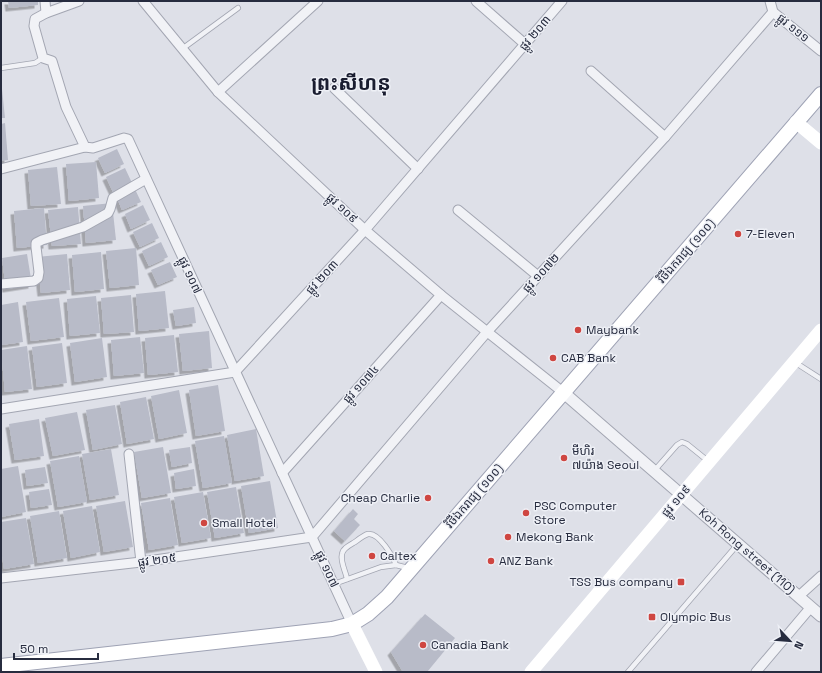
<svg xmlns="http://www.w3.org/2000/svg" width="822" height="673" viewBox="0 0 822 673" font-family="'Space Grotesk','Noto Sans Khmer',sans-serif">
<defs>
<filter id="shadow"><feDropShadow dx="-3.5" dy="3.5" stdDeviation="0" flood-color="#0004"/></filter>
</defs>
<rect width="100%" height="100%" fill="#dee0e8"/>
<g fill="#b8bbc8" filter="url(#shadow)">
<polygon points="8,1 38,1 38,5 9,8"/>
<polygon points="1,89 2,89 5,118 1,118"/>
<polygon points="5,123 8,160 1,161 1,124"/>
<polygon points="117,149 124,164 105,173 98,158"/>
<polygon points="96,162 99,198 69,201 66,164"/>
<polygon points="57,167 61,204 31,206 28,170"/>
<polygon points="125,168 132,183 113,192 106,177"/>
<polygon points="134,187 141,202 122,210 116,195"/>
<polygon points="112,203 116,240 86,243 83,206"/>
<polygon points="143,205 150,220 131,229 125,214"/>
<polygon points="78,207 81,244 52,246 48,210"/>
<polygon points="44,208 47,245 17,248 14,211"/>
<polygon points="152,223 159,238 140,247 133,232"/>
<polygon points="161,242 168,257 149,266 142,251"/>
<polygon points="136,248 139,285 110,288 106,251"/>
<polygon points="101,252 104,289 75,292 72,255"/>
<polygon points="27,254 32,285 6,289 2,258"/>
<polygon points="67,254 70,290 41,293 37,257"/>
<polygon points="170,262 177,277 158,285 151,270"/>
<polygon points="165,291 169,328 139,331 136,294"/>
<polygon points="131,295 134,332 104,334 101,298"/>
<polygon points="96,296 100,333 70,336 67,299"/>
<polygon points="59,298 64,337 31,341 26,302"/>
<polygon points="18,302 23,342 1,345 1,305"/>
<polygon points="194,307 196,323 176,326 173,310"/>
<polygon points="209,331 212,368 183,371 179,334"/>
<polygon points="174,335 178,372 148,375 145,338"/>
<polygon points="140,337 144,373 114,376 111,340"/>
<polygon points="102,338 107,377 75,382 70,343"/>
<polygon points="62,343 67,383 37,387 32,347"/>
<polygon points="27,346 32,389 5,392 1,350"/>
<polygon points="218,385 225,431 196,436 189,390"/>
<polygon points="179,390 187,433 159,439 151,396"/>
<polygon points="146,397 154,439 127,444 120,402"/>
<polygon points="115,405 122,444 93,450 86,410"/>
<polygon points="77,412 85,450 53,456 45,418"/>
<polygon points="39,419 44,456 15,460 9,424"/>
<polygon points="256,429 264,476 235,481 227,435"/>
<polygon points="224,436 232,483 203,488 195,441"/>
<polygon points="163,447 171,493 142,498 134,452"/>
<polygon points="190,447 192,463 172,467 169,450"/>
<polygon points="111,449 119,495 90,500 82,454"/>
<polygon points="79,456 87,502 58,507 50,461"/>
<polygon points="18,466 26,512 1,517 1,469"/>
<polygon points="45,467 48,483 27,486 25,470"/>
<polygon points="194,469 196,486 176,489 174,473"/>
<polygon points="270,481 278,528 249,533 241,486"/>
<polygon points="236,487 244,533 215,538 207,492"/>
<polygon points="49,489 52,505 31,508 29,492"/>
<polygon points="203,492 211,538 182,543 174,497"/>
<polygon points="170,498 178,545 149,550 141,503"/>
<polygon points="125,501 133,547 104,552 96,506"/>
<polygon points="92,506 100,552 71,558 63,511"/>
<polygon points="353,509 358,514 354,519 360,525 345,541 334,531"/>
<polygon points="59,511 67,558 38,563 30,516"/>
<polygon points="26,518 34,564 4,569 1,549 1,522"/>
<polygon points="425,614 455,638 427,672 403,672 391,652"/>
</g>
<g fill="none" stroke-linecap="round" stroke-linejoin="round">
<g stroke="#a3a6b2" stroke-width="6">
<g id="service">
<polyline points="182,49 238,8"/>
<polyline points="1,68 35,63 43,58"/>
<polyline points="796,363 821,379"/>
<polyline points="654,471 677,445 682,442 687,444 708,461"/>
<path d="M347,579C346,572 340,562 342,554C343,548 350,545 355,542C359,539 364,535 368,534C379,532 393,557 396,565"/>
<polyline points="334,584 381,567 396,565 408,568"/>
<polyline points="628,672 738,544"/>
</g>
</g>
<g stroke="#a3a6b2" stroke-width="11">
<g id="minor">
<polyline points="45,1 46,13"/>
<polyline points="79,1 46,13 35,19 34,26 43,58 52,61 66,107 85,147 93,148 124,138 128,139 352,624"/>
<polyline points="143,1 218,92 365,230 441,295 564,393"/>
<polyline points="476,1 526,45"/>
<polyline points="770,1 773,12 821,51"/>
<polyline points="591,71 665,137"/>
<polyline points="334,88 418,169"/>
<polyline points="218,92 318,1"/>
<polyline points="1,169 85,147"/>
<polyline points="458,210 538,276"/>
<polyline points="1,284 34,281 38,278 39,272 36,247 36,243 42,240 83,227 108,213 110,209 113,198 146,179"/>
<polyline points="1,409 235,372 365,230 562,1"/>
<polyline points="129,454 141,562"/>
<polyline points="282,473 441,295"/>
<polyline points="1,578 141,562 312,537 487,332 665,137 773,12"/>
<polyline points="799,596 821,576"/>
<polyline points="756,672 811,607"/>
</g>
</g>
<g stroke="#a3a6b2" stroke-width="13">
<polyline id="tertiary" points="564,393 821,616"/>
</g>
<g stroke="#9ea2b4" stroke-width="16">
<polyline id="primary" points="1,666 332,629 352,624 368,614 387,597 821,94"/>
</g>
<use href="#service" stroke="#f1f2f6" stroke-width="4.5"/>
<use href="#minor" stroke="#f1f2f6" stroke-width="9"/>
<use href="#tertiary" stroke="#f1f2f6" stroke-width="11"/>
<g stroke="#fff" stroke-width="13">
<polyline points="796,122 821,143"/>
<polyline points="352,624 376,672"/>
<polyline points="531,672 821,330"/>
</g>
<use href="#primary" stroke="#fff" stroke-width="14"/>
</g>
<g fill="#cf4641" stroke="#eef0f6" stroke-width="1.5">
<circle cx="738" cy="234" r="4"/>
<circle cx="578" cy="330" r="4"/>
<circle cx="553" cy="358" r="4"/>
<circle cx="564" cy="458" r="4"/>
<circle cx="428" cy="498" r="4"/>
<circle cx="526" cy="513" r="4"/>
<circle cx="204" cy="523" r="4"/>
<circle cx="508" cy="537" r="4"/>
<circle cx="372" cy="556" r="4"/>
<circle cx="491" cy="561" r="4"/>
<rect x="677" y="578" width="8" height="8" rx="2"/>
<rect x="648" y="613" width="8" height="8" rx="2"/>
<circle cx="423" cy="645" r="4"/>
</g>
<g text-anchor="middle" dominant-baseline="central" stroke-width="3" stroke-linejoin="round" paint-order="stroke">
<g font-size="12" fill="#272c3f" stroke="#eef0f6">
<text transform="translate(793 28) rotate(39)">ផ្លូវ ១១១</text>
<text transform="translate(535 33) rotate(-50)">ផ្លូវ ២០៣</text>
<text transform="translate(342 208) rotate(43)">ផ្លូវ ១០៩</text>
<text transform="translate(686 251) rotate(-49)">វិថីឯករាជ្យ (១០០)</text>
<text transform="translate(541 273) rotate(-48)">ផ្លូវ ១០៧២</text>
<text transform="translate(190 275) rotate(65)">ផ្លូវ ១០៧</text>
<text transform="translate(322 277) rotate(-48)">ផ្លូវ ២០៣</text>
<text transform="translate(361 384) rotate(-48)">ផ្លូវ ១០៧៤</text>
<text transform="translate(474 496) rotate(-49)">វិថីឯករាជ្យ (១០០)</text>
<text transform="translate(676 501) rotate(-50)">ផ្លូវ ១០៩</text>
<text transform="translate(747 551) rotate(41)">Koh Rong street (110)</text>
<text transform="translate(157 560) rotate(-8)">ផ្លូវ ២០៥</text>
<text transform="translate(327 569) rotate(65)">ផ្លូវ ១០៧</text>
</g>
<g font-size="12" fill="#272c3f" stroke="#eef0f6" text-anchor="start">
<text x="746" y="234">7-Eleven</text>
<text x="586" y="330">Maybank</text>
<text x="561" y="358">CAB Bank</text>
<text x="572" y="451">មីហិរ<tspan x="572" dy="14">៧យ៉ាង Seoul</tspan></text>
<text x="420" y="498" text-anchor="end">Cheap Charlie</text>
<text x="534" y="506">PSC Computer<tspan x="534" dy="14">Store</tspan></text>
<text x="212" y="523">Small Hotel</text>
<text x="516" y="537">Mekong Bank</text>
<text x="380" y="556">Caltex</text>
<text x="499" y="561">ANZ Bank</text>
<text x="673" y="582" text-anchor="end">TSS Bus company</text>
<text x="660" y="617">Olympic Bus</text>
<text x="431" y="645">Canadia Bank</text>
</g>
<g font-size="20" font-weight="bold" fill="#1a1d30" stroke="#eef0f6">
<text x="351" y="83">ព្រះសីហនុ</text>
</g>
</g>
<rect width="822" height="673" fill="none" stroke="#272c3f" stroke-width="4"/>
<g transform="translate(790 641) rotate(116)" stroke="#eef0f6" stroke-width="3" paint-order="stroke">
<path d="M0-3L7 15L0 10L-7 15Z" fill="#272c3f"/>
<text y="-6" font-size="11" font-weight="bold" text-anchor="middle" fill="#272c3f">N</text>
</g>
<path d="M14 653v6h84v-6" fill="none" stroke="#272c3f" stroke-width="2"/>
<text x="20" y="653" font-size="12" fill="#272c3f" stroke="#eef0f6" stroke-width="3" paint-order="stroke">50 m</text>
</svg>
